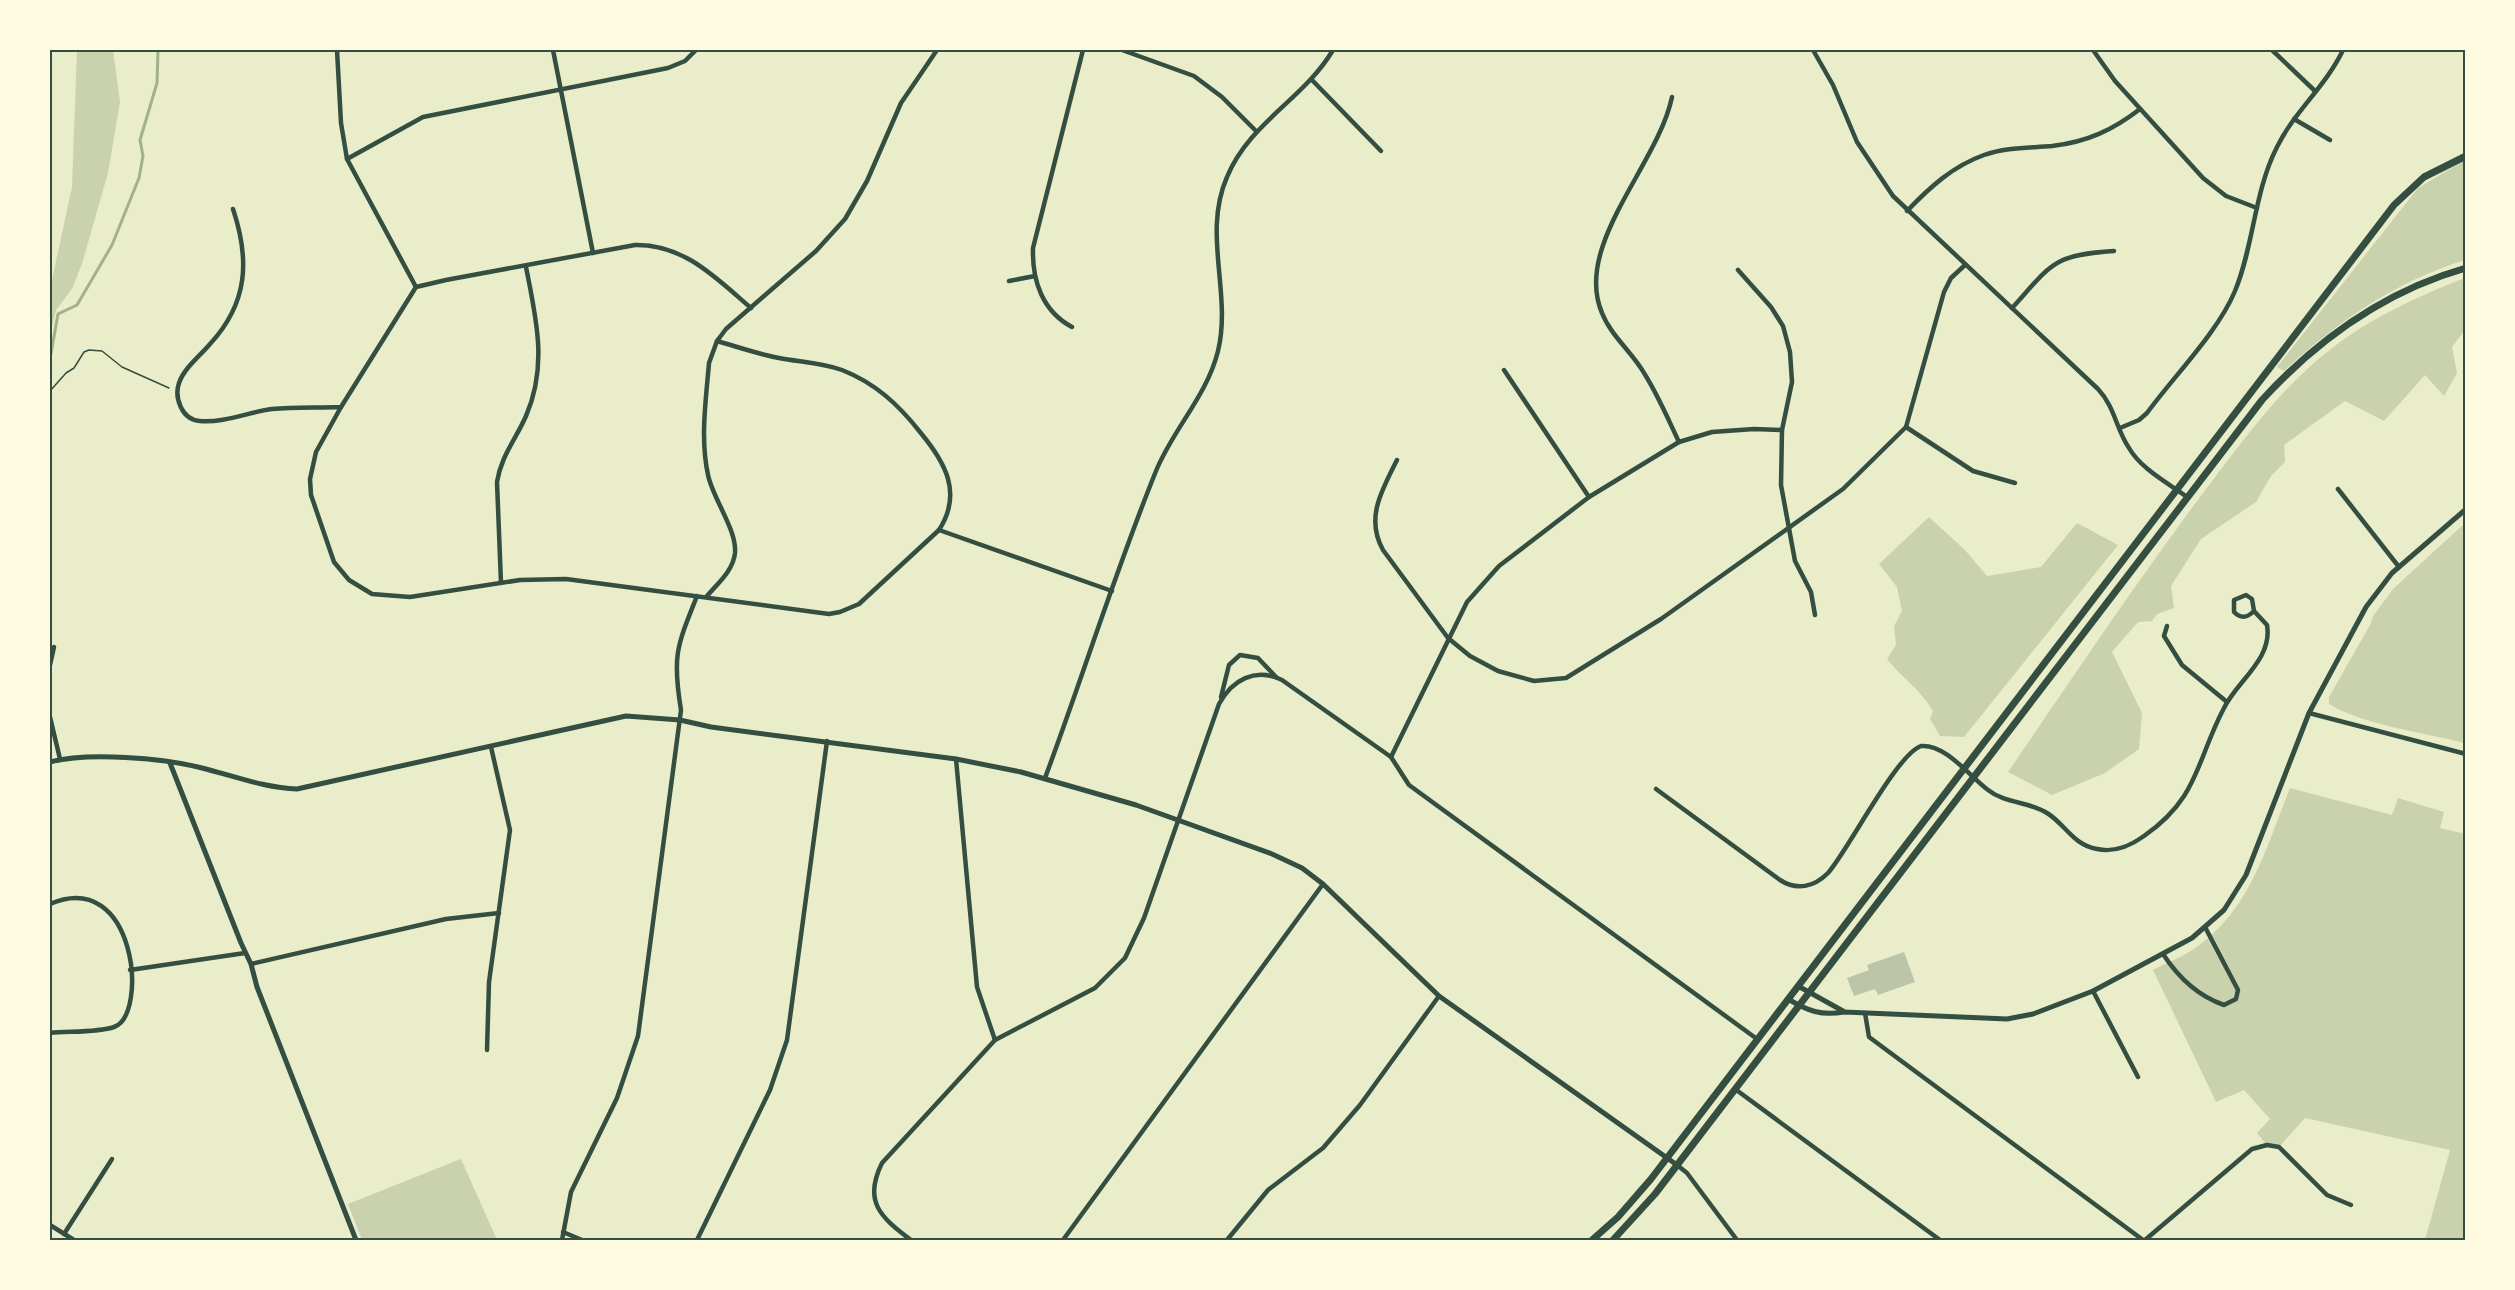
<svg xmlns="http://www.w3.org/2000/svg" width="2515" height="1290" viewBox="0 0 2515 1290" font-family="Karla,sans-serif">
<rect width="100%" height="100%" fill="#e9edc9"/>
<g fill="#cad2ad">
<polygon points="77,50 113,50 120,102 108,173 82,264 72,289 56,310 50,336 50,289 72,187"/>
<path d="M2462,162H2465V260C2395,282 2338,321 2284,371L2277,367L2418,188Z"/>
<path d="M2465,278V330L2452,347L2457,373L2444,396L2425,375L2384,421L2345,401L2284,445L2285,462L2271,476L2256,502L2201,539L2171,586L2174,608L2157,614L2152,621L2138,622L2112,652L2142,713L2139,749L2105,773L2052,795L2008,772C2073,677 2137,581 2206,489C2242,442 2279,390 2326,353C2368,319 2416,297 2465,278Z"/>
<path d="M1929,517L1965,550L1987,576L2041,567L2077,523L2118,545L1964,737L1940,736L1930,719L1933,711C1921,690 1902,678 1887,659L1896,645L1894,626L1902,611L1897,587L1879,564Z"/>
<path d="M2465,523V743C2426,733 2363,725 2329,704V697L2370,625L2373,616L2393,589Z"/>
<path d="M2290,788L2392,815L2398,798L2444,812L2440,828L2466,834L2465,1240H2425L2450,1150L2305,1118L2279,1147L2267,1145L2257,1133L2270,1119L2244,1090L2216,1102L2153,970C2168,962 2185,956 2198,946C2251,908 2267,845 2290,788Z"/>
<polygon points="461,1159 497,1240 362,1240 348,1204"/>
</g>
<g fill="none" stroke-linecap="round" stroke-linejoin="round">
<polyline stroke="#a3b18a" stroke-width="3" points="50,359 58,314 77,305 112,245 139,178 143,156 140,140 157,83 158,50"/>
</g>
<polygon fill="#bcc5a7" points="1904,952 1915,982 1878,995 1875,989 1854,996 1847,978 1869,970 1867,965"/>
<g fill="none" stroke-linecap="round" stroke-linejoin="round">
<polyline stroke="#344e41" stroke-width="1.5" points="50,391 66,373 74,368 84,352 89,350 102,351 122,367 169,388"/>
<g stroke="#344e41" stroke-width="4.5">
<polyline points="337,50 341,123 347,159 416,287"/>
<polyline points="553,50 593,253"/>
<polyline points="1122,50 1194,76 1222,97 1255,130"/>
<path d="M1813,50L1833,85L1857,142L1893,196L2098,389C2115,407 2116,429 2129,448C2141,469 2168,483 2187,497"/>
<polyline points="2093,50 2115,81 2203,178 2226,196 2257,208"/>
<polyline points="2272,50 2315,91"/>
<polyline points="1312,80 1381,151"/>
<path d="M1672,97C1658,165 1573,245 1602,313C1611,336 1632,352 1644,373C1658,395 1668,419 1679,442"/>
<polyline points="2294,119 2330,140"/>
<polyline points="347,159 423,117 668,68 685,61 696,50"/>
<path d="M233,209C250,260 248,303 210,344C200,356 184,368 179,383C174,398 182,420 200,421C224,423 249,412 272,409C295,407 318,408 341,407L416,287L446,280L635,245C684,244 716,278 751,308"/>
<path d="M1907,211C1930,187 1953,166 1984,155C2006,147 2030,148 2052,146C2087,142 2113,130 2140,109"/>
<polyline points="1738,270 1771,307 1783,326 1790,352 1792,382 1782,430 1781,485 1795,561 1811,592 1815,615"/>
<polyline points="1009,281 1035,276"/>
<path d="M2012,308C2052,264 2052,255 2114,251"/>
<path d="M1072,327C1042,311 1032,280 1033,248L1083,50"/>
<path d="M717,341C738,347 758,354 779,358C800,362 822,363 842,370C875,383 898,404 920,432C945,462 963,493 939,530"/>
<polyline points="1504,370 1589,497"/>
<polyline points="2465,372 2466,372"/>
<polyline points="341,407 316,452 310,479 311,495 334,562 349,580 372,594 410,597 520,580 566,579 829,614 840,612 859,604 939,530 1112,591"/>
<polyline points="1906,427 1973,471 2015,483"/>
<path d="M2120,428L2139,420L2147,413C2174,376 2218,332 2235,291C2254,245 2254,192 2277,147C2294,112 2326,86 2343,50"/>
<path d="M1397,460C1382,490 1365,518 1383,550L1448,638L1470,656L1498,671L1534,681L1566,678L1661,619L1843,489L1906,427L1944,292L1951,278L1965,265"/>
<polyline points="2338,489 2399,567"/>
<path d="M501,583L497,482C501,456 516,439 526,416C548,365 536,318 526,267"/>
<path d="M707,596C718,583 733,571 735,553C737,530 713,499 708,475C700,438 706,400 709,363L717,341L726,329L816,251L845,219L867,181L901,103L937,50"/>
<polyline points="2167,626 2164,636 2182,665 2227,702"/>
<polyline points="50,665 54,647"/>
<polyline points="1221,697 1229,665 1240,655 1258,658 1276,677"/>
<polyline points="2309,713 2466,754"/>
<polyline points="50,717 60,759"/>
<polyline points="1391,757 1467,602 1499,566 1589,497 1679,442 1712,432 1754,429 1782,430"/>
<polyline points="956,759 977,987 995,1040"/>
<path d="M1045,778C1083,676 1115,572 1156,471C1173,429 1207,396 1218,351C1232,293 1202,234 1227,177C1249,123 1304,99 1333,50"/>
<path d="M1656,789L1780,880C1797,891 1814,887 1828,873C1849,849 1896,755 1921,746C1946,744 1969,776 1988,790C2006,804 2028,801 2047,813C2065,824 2073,845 2097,849C2115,853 2130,846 2144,836C2199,798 2196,761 2224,708C2237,681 2273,659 2267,625L2254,611L2252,599L2246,595L2234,600V612C2241,619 2247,618 2254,611"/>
<path d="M50,904C136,867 149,1015 114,1027C97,1033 68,1031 50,1033"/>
<path d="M2163,954C2178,977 2198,996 2224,1005L2236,999L2238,990L2205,927"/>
<polyline points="251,964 446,919 499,913"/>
<polyline points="130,970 245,953"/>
<polyline points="2093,991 2138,1077"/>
<polyline points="1865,1013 1869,1037 2143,1240"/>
<polyline points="487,1050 489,982 510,830 491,747"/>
<polyline points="1735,1089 1940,1240"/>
<polyline points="1677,1165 1687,1173 1737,1240"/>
<polyline points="50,1225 74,1240"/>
<polyline points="563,1232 582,1240"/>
<polyline points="64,1234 112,1159"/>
<path d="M562,1240L571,1192L617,1098L638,1036L681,710C672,656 677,646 697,596"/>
<polyline points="697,1240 770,1090 787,1040 827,741"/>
<path d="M911,1240C880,1217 863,1201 882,1163L995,1040L1095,988L1125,958L1144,918L1219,704C1232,680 1255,667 1282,680L1391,757L1409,785L1757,1039"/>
<polyline points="1063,1240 1323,884"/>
<polyline points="1227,1240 1268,1190 1323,1148 1360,1105 1439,996"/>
<polyline points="2145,1240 2252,1149 2267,1145 2279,1147 2327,1195 2351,1205"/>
</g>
<g stroke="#344e41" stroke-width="5">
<path d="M50,762C88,752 163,758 202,768C234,776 265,788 297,789L626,716L680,720L711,727L956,759L1021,772L1136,805L1272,854L1302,868L1323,884L1439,996L1677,1165"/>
<polyline points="170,763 241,943 251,964 257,987 356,1240"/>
<polyline points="1798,986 1843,1011"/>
<path d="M1788,999C1808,1011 1821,1016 1844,1012L2007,1019L2033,1014L2093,991L2192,938L2224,910L2246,875L2309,713L2366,607L2392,573L2466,509"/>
</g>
<g stroke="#344e41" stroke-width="7">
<polyline points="1592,1240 1618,1217 1651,1179 2394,205 2424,177 2466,156"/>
<path d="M1613,1240L1655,1194L2262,400C2318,339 2385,291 2466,268"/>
</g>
</g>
<rect width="2515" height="1290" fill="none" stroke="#fefae0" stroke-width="102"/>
<rect x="51" y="51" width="2413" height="1188" fill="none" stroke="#344e41" stroke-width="2"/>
</svg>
